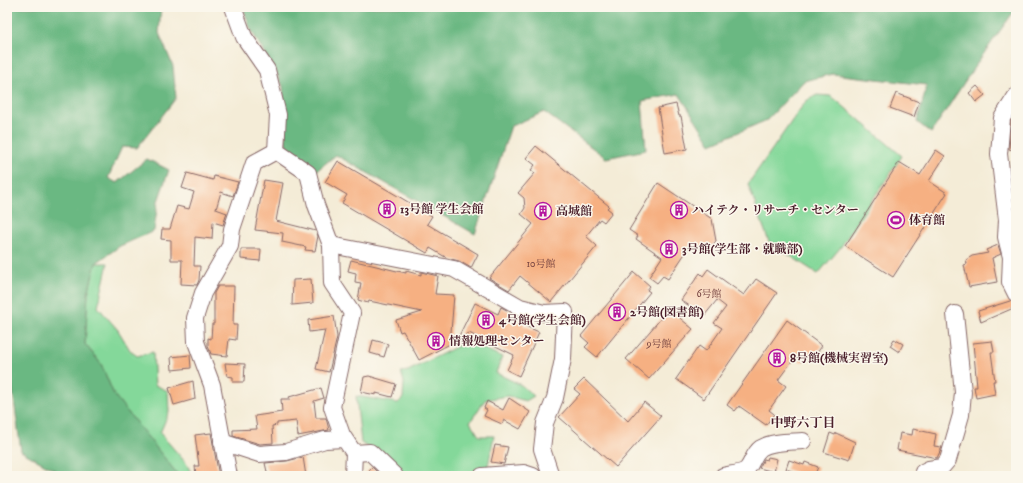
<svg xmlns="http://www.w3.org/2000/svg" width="1023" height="483" viewBox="0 0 1023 483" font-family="'IM FELL DW Pica','Noto Serif JP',serif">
<rect width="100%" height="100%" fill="#fbf7ec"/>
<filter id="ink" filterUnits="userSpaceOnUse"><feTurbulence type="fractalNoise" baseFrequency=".025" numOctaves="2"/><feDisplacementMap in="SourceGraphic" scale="8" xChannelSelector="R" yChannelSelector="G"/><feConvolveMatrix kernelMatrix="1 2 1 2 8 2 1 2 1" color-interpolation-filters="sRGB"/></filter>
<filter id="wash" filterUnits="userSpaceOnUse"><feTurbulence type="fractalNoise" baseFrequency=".012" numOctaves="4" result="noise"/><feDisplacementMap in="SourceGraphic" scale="16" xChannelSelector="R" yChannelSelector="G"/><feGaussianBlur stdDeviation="0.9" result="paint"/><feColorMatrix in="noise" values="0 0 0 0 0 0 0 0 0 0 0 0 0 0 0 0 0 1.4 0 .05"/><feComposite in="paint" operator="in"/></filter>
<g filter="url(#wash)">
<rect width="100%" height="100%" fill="#f4ecd7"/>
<g fill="#84d89a" stroke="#677c62">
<polygon points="817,95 830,96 835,99 902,156 840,248 818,274 769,242 748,184 798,112 806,101"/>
<polygon points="96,263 108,263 98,307 118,330 130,350 137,356 153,352 155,385 168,391 169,412 160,433 186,463 193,476 179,476 176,473 114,395 101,364 85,344 88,293"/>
<polygon points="468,341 502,357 496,373 521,385 534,396 526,401 508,396 485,400 470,422 479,436 494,436 487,471 435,476 403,475 383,456 361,443 356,396 398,403 403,398 404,382 401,372 408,371"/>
</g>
<g fill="#6bb882" stroke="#5a6c56">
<polygon points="7,7 161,7 159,33 173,66 176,98 137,148 122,147 108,178 117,183 147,159 169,170 158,201 154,231 120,246 96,263 88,293 85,344 101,364 114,395 179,476 132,476 118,473 107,476 65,476 21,451 7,349"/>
<polygon points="243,7 1016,7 1016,12 1012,14 975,66 931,133 917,122 927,85 833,74 804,81 767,120 711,144 679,94 642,101 646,150 606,158 544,112 511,126 475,234 336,155 315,172 286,145 283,86 250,28"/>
</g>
<g id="blocks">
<g fill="#f6b082">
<polygon points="977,86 985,95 976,102 969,93"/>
<polygon points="896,93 919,102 914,117 890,108"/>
<polygon points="676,104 679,116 681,116 687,149 665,153 658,108"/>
<polygon points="1016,114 1016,151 1009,149 1011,121"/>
<polygon points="536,146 609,206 607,208 612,212 604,222 600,219 586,236 597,246 551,302 520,276 509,290 489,278 533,224 521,214 525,208 524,198 518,193 535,173 531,170 535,165 526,158"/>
<polygon points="936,150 945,156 929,181 947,193 893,277 845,246 899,162 920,175"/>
<polygon points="338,161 432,216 427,224 478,254 471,268 459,261 447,258 430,248 427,253 342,203 347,195 325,182"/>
<polygon points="187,173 213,180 214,176 238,182 233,196 221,192 216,209 227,213 223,225 213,222 212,239 195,237 194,266 200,266 199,280 197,285 181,284 182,260 171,260 171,240 161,239 162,229 170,229 177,206 189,209 194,192 182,188"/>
<polygon points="264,180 283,183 276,221 316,231 318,236 315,251 305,250 306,247 282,242 283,233 255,230"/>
<polygon points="658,183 712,219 716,241 707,253 692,243 668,279 663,276 657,283 649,277 662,257 636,239 638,236 629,230"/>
<polygon points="998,245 1001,254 992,258 997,282 969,287 964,265 967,264 966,260 972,256 988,253 986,250"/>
<polygon points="241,249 261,249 260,261 241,259"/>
<polygon points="351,260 397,271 406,273 406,271 421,275 421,272 438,276 435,294 454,295 450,344 419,360 403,331 400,332 396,320 422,312 369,301 368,303 358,300 361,283 355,282 356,273 348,271"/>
<polygon points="708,269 744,295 756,279 777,293 704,399 676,379 699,346 706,351 722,328 714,323 726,307 717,300 704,316 681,300 700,273 703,276"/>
<polygon points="634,272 650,286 647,290 650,292 597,357 585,347 589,343 581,336"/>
<polygon points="311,279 313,303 292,305 293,280"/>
<polygon points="218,286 234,286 233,325 237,325 236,340 229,339 227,356 211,354 208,346 208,338 211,339 212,324 214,324 214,293"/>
<polygon points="1010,301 1016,303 1016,307 981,322 978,311"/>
<polygon points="475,303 498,314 501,307 526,320 523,325 539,332 519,376 507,370 514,355 469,333 457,340"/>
<polygon points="669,309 693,329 649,379 626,359"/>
<polygon points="334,316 337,337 329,372 316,369 325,330 309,332 308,320"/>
<polygon points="787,320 822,346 811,361 806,357 802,362 795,357 778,380 786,386 769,410 774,414 766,425 739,406 735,411 727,405"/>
<polygon points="894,339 903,344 899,352 890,346"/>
<polygon points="373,340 388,344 384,357 370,353"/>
<polygon points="992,341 994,352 991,352 995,381 993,381 995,394 976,398 974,387 977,387 973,343"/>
<polygon points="190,355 191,368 172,370 171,357"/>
<polygon points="225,363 245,364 244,382 233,382 233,377 227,376"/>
<polygon points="369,376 396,384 392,397 376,393 376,395 361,392 364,377"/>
<polygon points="584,379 628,421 644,402 661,416 616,467 559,417 580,394 574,389"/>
<polygon points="193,381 195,399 174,405 169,388"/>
<polygon points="321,388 324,398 314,401 316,418 326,418 329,430 298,436 296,421 277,423 277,425 272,426 273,443 260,444 233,436 233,430 257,429 255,416 282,412 281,399 290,399 289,397"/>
<polygon points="509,398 530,412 520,429 504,420 502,424 484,416 487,410 484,408 487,401 503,410"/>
<polygon points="913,429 936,434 934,446 942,447 937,458 897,450 900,433 912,435"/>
<polygon points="211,433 219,476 196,476 195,466 199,466 195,435"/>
<polygon points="830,433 835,435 836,433 855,442 849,460 824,452"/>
<polygon points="495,445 508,447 504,464 491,462"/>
<polygon points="303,457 306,476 268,476 265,463 287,461"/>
<polygon points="768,457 777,459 774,472 759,468 764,459 767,460"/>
<polygon points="789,460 804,465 805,462 818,467 814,476 805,476 786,469"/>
<polygon points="372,467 381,476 363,476"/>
</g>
</g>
</g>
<g filter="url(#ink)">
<use href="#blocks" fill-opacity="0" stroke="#866767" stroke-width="1"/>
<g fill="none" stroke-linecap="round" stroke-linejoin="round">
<g stroke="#866767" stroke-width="18">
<g id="minor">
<polyline points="233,7 244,37 267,70 278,115 276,151 308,173 316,205 331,245 332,283 352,313 332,407 342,435 354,453 353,476"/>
<polyline points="1016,96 1002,118 999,154 1007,220 1006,237 1011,257 1010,282 1016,294"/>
<polyline points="331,245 454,269 520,307 544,313 565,312 563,359 555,398 545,423 542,449 551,476"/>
<polyline points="222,442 259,454 286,452 325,440 344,439"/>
<polyline points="354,453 370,452 395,476"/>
<polyline points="229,476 212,385 196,342 195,318 203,293 230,246 232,229 254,163 276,151"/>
<polyline points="482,476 524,473 533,476"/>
<path d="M723,476C730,474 742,474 747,469C753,462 753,454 761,448C772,441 790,442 803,441"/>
<polyline points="922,476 923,472 929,469 942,467 948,460 961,415 963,392 955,314"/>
</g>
</g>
<use href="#minor" stroke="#fff" stroke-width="16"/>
</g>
</g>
<defs>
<g id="building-ring" transform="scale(0.9)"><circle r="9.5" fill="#fbf7ec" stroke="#b5179e" stroke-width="1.5"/><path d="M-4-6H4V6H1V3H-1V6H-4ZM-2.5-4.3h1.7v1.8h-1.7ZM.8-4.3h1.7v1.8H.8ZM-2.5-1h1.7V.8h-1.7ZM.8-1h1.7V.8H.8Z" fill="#b5179e"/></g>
<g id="stadium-ring" transform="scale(0.9)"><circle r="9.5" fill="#fbf7ec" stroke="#b5179e" stroke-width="1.5"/><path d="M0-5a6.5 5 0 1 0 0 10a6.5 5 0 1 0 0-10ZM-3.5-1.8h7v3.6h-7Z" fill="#b5179e"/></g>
</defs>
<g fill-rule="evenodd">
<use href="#building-ring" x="387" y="209"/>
<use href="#building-ring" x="679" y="210"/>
<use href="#building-ring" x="543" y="211"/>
<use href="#stadium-ring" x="896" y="220"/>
<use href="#building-ring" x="669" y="249"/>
<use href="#building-ring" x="617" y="312"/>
<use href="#building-ring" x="486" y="320"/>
<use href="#building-ring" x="436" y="341"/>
<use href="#building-ring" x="777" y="358"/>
</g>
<g text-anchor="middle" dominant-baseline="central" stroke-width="3" stroke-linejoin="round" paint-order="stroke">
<g font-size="10" fill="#754341">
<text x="541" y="264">10号館</text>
<text x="709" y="294">6号館</text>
<text x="659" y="344">9号館</text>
</g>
<g font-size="12" font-weight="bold" fill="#4a1f2b" stroke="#fbf7ec" text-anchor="start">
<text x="400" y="209">13号館 学生会館</text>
<text x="692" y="210">ハイテク・リサーチ・センター</text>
<text x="556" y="211">高城館</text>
<text x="909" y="220">体育館</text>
<text x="682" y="249">3号館(学生部・就職部)</text>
<text x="630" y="312">2号館(図書館)</text>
<text x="499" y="320">4号館(学生会館)</text>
<text x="449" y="341">情報処理センター</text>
<text x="790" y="358">8号館(機械実習室)</text>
</g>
<g font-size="13" font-weight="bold" fill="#4a1f2b" stroke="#fbf7ec">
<text x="803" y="423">中野六丁目</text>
</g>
</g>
<rect width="1023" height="483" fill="none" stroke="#fbf7ec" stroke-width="24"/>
</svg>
